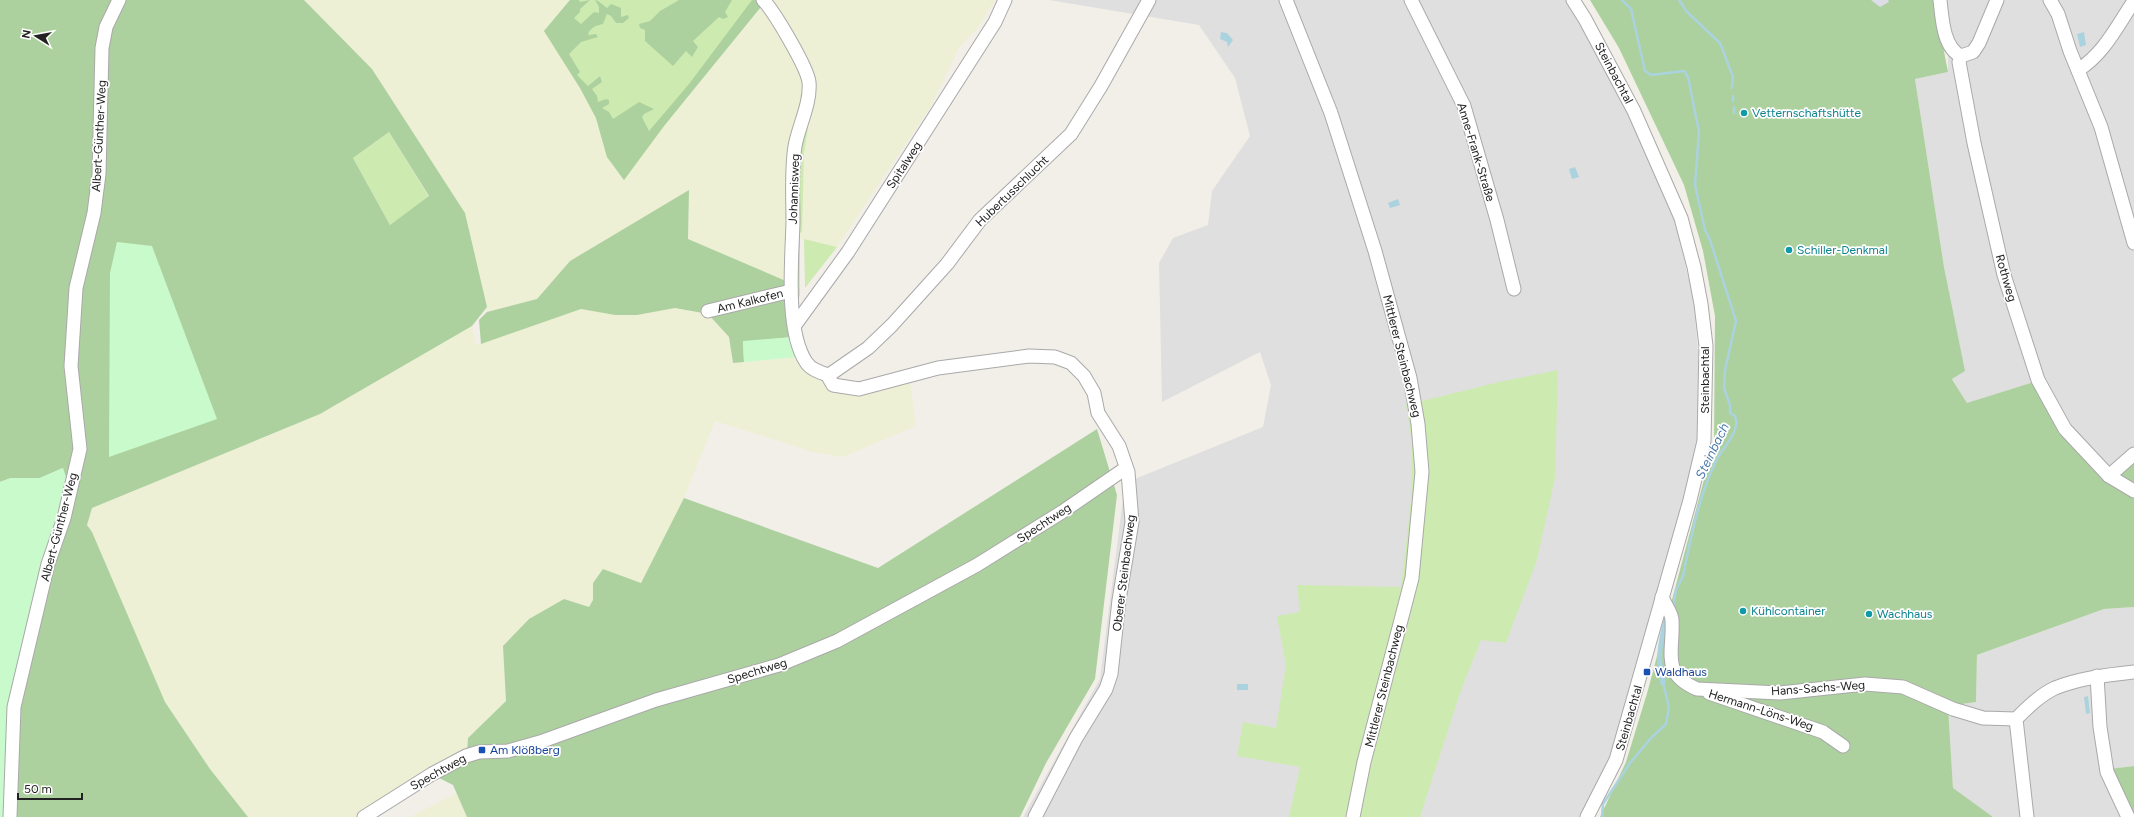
<svg xmlns="http://www.w3.org/2000/svg" width="2134" height="817" viewBox="0 0 2134 817" font-family="Figtree,sans-serif">
<rect width="100%" height="100%" fill="#f2efe9"/>
<g fill="#e0dfdf">
<polygon points="1049,0 1566,0 1579,21 1629,115 1675,221 1693,297 1700,371 1697,441 1685,500 1613,758 1581,817 1023,817 1100,679 1125,483 1263,427 1271,385 1260,352 1162,402 1159,263 1173,238 1208,225 1212,191 1250,136 1235,78 1199,25"/>
<polygon points="1944,0 2134,0 2134,457 2109,479 1967,403 1952,378 1964,371 1944,267 1915,79 1948,72 1948,17"/>
<polygon points="2134,607 2134,766 2109,769 2128,814 2134,812 2134,817 1993,817 1953,789 1948,706 1976,702 1977,655 2104,609"/>
</g>
<g fill="#eef0d5">
<polygon points="304,0 570,0 544,31 580,88 596,118 607,157 624,180 664,126 765,3 763,0 995,0 978,28 959,48 931,106 837,247 792,237 809,81 788,45 804,83 786,281 688,239 689,191 570,261 537,299 487,312 465,213 372,69"/>
<polygon points="674,308 708,314 729,337 733,363 799,357 814,377 837,392 909,375 916,426 843,457 813,452 715,421 684,498 641,583 593,583 593,600 589,607 564,599 504,646 506,701 468,738 467,751 358,817 248,817 210,769 165,702 87,525 92,508 320,414 472,326 476,345 581,309 615,315 637,315"/>
<polygon points="457,793 467,817 410,817"/>
</g>
<g fill="#cdebb0">
<polygon points="570,0 763,0 664,126 624,180 607,157 596,118 580,88 544,31"/>
<polygon points="801,126 808,128 804,153 802,233 797,229 793,169"/>
<polygon points="389,132 429,197 390,225 353,158"/>
<polygon points="797,239 800,239 800,296 795,302"/>
<polygon points="804,239 837,247 805,288"/>
<polygon points="1558,370 1555,478 1537,560 1506,643 1481,640 1460,693 1420,817 1289,817 1300,767 1237,756 1243,722 1276,728 1286,665 1277,616 1300,612 1297,585 1401,587 1411,500 1412,443 1406,405 1499,382"/>
</g>
<g fill="#add19e" fill-rule="evenodd">
<path d="M0,0H304L372,69L465,213L487,307L472,326L320,414L92,508L87,525L92,532L165,702L210,769L248,817H5L8,706L63,468L40,478H11L0,482ZM389,132L429,196L390,225L353,158Z"/>
<path d="M570,0H579L580,2L590,0L580,9V12L574,18L581,24L594,12L599,13V7L595,0L598,1L607,8L611,4L621,8V17L628,15L629,18L623,23H616L611,16L607,14L603,24C597,25 589,28 588,35L596,34L598,37L581,42L569,54L580,72L577,75L588,86L600,76L602,82L592,89L597,96L598,102L606,99L609,100V104L602,108L609,112L613,119L639,102L654,109L644,114L642,117L649,131L689,84L752,0H763L765,2L664,126L624,180L607,157L596,118L580,88L544,31Z"/>
<polygon points="679,0 732,0 725,12 728,17 723,19 719,17 693,41 698,47 692,57 686,51 673,66 645,41 645,30 640,28 639,24 650,21 660,11"/>
<polygon points="1590,0 1934,0 1948,72 1915,79 1944,267 1965,371 1952,379 1967,403 2037,381 2109,479 2134,457 2134,607 2104,609 1977,655 1976,702 1948,706 1953,788 1993,817 1600,817 1626,762 1648,690 1714,442 1715,316 1703,251 1684,185 1619,48"/>
<polygon points="689,190 688,239 786,281 793,337 743,342 744,362 733,363 729,337 708,314 675,308 637,315 615,315 581,309 481,344 479,320 487,312 537,299 570,261"/>
<polygon points="1097,429 1117,495 1095,679 1046,763 1020,817 467,817 453,785 435,776 467,751 468,738 506,701 503,646 529,619 564,599 589,607 593,600 593,583 603,569 641,583 684,498 878,568"/>
<polygon points="2134,766 2134,812 2128,814 2109,769"/>
</g>
<g fill="#c8facc">
<polygon points="117,242 152,246 217,419 109,457 110,273"/>
<polygon points="793,337 799,357 744,362 743,341"/>
<polygon points="63,468 66,477 64,501 8,706 5,817 0,817 0,482 11,478 40,478"/>
</g>
<polygon fill="#dddde8" points="1871,0 1888,0 1889,2 1880,7"/>
<g fill="#aad3df">
<polygon points="1221,32 1227,33 1233,40 1228,47 1227,42 1220,39"/>
<polygon points="2084,32 2086,45 2080,47 2077,34"/>
<polygon points="1575,167 1579,177 1572,179 1569,169"/>
<polygon points="1398,199 1400,205 1390,208 1388,203"/>
<path d="M1664,617L1669,621C1661,648 1660,656 1666,683L1661,686C1654,659 1658,643 1664,617Z"/>
<rect x="1237" y="684" width="11" height="6"/>
<polygon points="2088,696 2090,713 2086,714 2084,697"/>
</g>
<g fill="none" stroke-linecap="round" stroke-linejoin="round">
<g stroke="#aad3df" stroke-width="2.5">
<path d="M1622,0L1631,9L1645,71L1651,75L1684,71L1688,77L1699,132L1695,185L1705,230L1710,240L1736,321L1725,370L1724,388L1730,405V413L1735,416C1741,431 1724,446 1717,459C1699,495 1691,537 1683,576L1676,590L1673,608"/>
<polyline points="1679,0 1687,12 1720,43 1733,77 1732,88"/>
<polyline points="1733,96 1733,101"/>
<polyline points="1734,107 1734,113"/>
<polyline points="1602,817 1603,804 1630,763 1651,738 1666,724 1669,708 1663,682"/>
</g>
<g stroke="#a9a9a9" stroke-width="15">
<g id="minor">
<path d="M763,0C774,11 807,67 809,82C811,103 799,125 795,146C791,171 793,197 793,222C792,260 785,330 806,362C811,370 821,373 829,375"/>
<polyline points="1286,0 1331,113 1375,251 1410,378 1418,424 1422,472 1412,578 1364,762 1353,817"/>
<polyline points="1411,0 1464,106 1497,220 1514,289"/>
<polyline points="1573,0 1585,19 1634,111 1681,218 1694,267 1701,304 1706,346 1704,441 1690,500 1616,760 1587,817"/>
<path d="M1940,0C1942,17 1943,48 1961,56"/>
<polyline points="2050,0 2058,14 2070,51 2101,127 2134,243"/>
<polyline points="1961,56 1959,62 1974,143 2004,275 2038,380 2065,429 2109,476 2134,491"/>
<polyline points="1961,56 1973,52 1979,43 1997,0"/>
<path d="M2078,70C2104,54 2117,26 2134,1"/>
<polyline points="708,311 791,291"/>
<polyline points="795,325 848,252 995,22 1005,0"/>
<polyline points="829,375 829,378 833,385 859,389 938,368 1029,356 1055,357 1071,363 1084,376 1094,393 1098,413 1119,446 1128,472 1132,522 1119,600 1111,674 1106,689 1076,738 1035,817"/>
<polyline points="829,375 868,348 892,325 947,264 980,220 1071,134 1101,86 1149,0"/>
<polyline points="2109,476 2134,454"/>
<path d="M1662,597C1665,605 1672,613 1672,620C1674,652 1660,673 1697,689L1780,693L1865,684L1903,687L1953,709L1983,718L2016,719C2027,708 2040,695 2055,688C2080,678 2107,675 2134,672"/>
<polyline points="2097,676 2100,727 2107,772 2128,817"/>
<polyline points="1709,693 1823,732 1843,746"/>
<polyline points="2016,719 2027,817"/>
<polyline points="10,817 14,707 48,564 64,518 80,449 71,366 76,288 94,213 99,174 102,48 106,27 119,0"/>
<polyline points="364,817 432,774 466,756 479,752 508,751 540,742 656,700 779,665 837,641 977,565 1062,512 1126,468"/>
</g>
</g>
<use href="#minor" stroke="#fff" stroke-width="13"/>
</g>
<g fill="#0f9aa8" stroke="#fff" stroke-width="1.5">
<circle cx="1744" cy="113" r="4"/>
<circle cx="1789" cy="250" r="4"/>
<circle cx="1743" cy="611" r="4"/>
<circle cx="1869" cy="614" r="4"/>
</g>
<g fill="#1a4fb4" stroke="#fff" stroke-width="1.5">
<rect x="1643" y="668" width="8" height="8" rx="2"/>
<rect x="478" y="746" width="8" height="8" rx="2"/>
</g>
<g text-anchor="middle" dominant-baseline="central" stroke-width="3.5" stroke-linejoin="round" paint-order="stroke">
<g font-size="12" fill="#222" stroke="#fff">
<text transform="translate(1614 73) rotate(62)">Steinbachtal</text>
<text transform="translate(99 136) rotate(-87)">Albert-Günther-Weg</text>
<text transform="translate(1476 152) rotate(73)">Anne-Frank-Straße</text>
<text transform="translate(904 165) rotate(-57)">Spitalweg</text>
<text transform="translate(794 189) rotate(-88)">Johannisweg</text>
<text transform="translate(1012 191) rotate(-44)">Hubertusschlucht</text>
<text transform="translate(2006 278) rotate(74)">Rothweg</text>
<text transform="translate(750 301) rotate(-14)">Am Kalkofen</text>
<text transform="translate(1402 356) rotate(76)">Mittlerer Steinbachweg</text>
<text transform="translate(1705 380) rotate(-90)">Steinbachtal</text>
<text transform="translate(1044 523) rotate(-33)">Spechtweg</text>
<text transform="translate(59 527) rotate(-75)">Albert-Günther-Weg</text>
<text transform="translate(1124 573) rotate(-83)">Oberer Steinbachweg</text>
<text transform="translate(757 671) rotate(-17)">Spechtweg</text>
<text transform="translate(1384 686) rotate(-76)">Mittlerer Steinbachweg</text>
<text transform="translate(1818 688) rotate(-4)">Hans-Sachs-Weg</text>
<text transform="translate(1761 710) rotate(18)">Hermann-Löns-Weg</text>
<text transform="translate(1629 718) rotate(-74)">Steinbachtal</text>
<text transform="translate(438 772) rotate(-29)">Spechtweg</text>
</g>
<g font-size="12" fill="#0d838f" stroke="#fff" text-anchor="start">
<text x="1752" y="113">Vetternschaftshütte</text>
<text x="1797" y="250">Schiller-Denkmal</text>
<text x="1751" y="611">Kühlcontainer</text>
<text x="1877" y="614">Wachhaus</text>
</g>
<g font-size="12" fill="#164399" stroke="#fff" text-anchor="start">
<text x="1655" y="672">Waldhaus</text>
<text x="490" y="750">Am Klößberg</text>
</g>
<g font-size="13" font-style="italic" fill="#4a7aab" stroke="#fff">
<text transform="translate(1712 451) rotate(-64)">Steinbach</text>
</g>
</g>
<g transform="translate(36 36) rotate(281)" stroke="#ffffff" stroke-width="3" paint-order="stroke">
<path d="M0-3L7 15L0 10L-7 15Z" fill="#222222"/>
<text y="-6" font-size="11" font-weight="bold" text-anchor="middle" fill="#222222">N</text>
</g>
<path d="M18 793v6h64v-6" fill="none" stroke="#222222" stroke-width="2"/>
<text x="24" y="793" font-size="12" fill="#222222" stroke="#ffffff" stroke-width="3" paint-order="stroke">50 m</text>
</svg>
